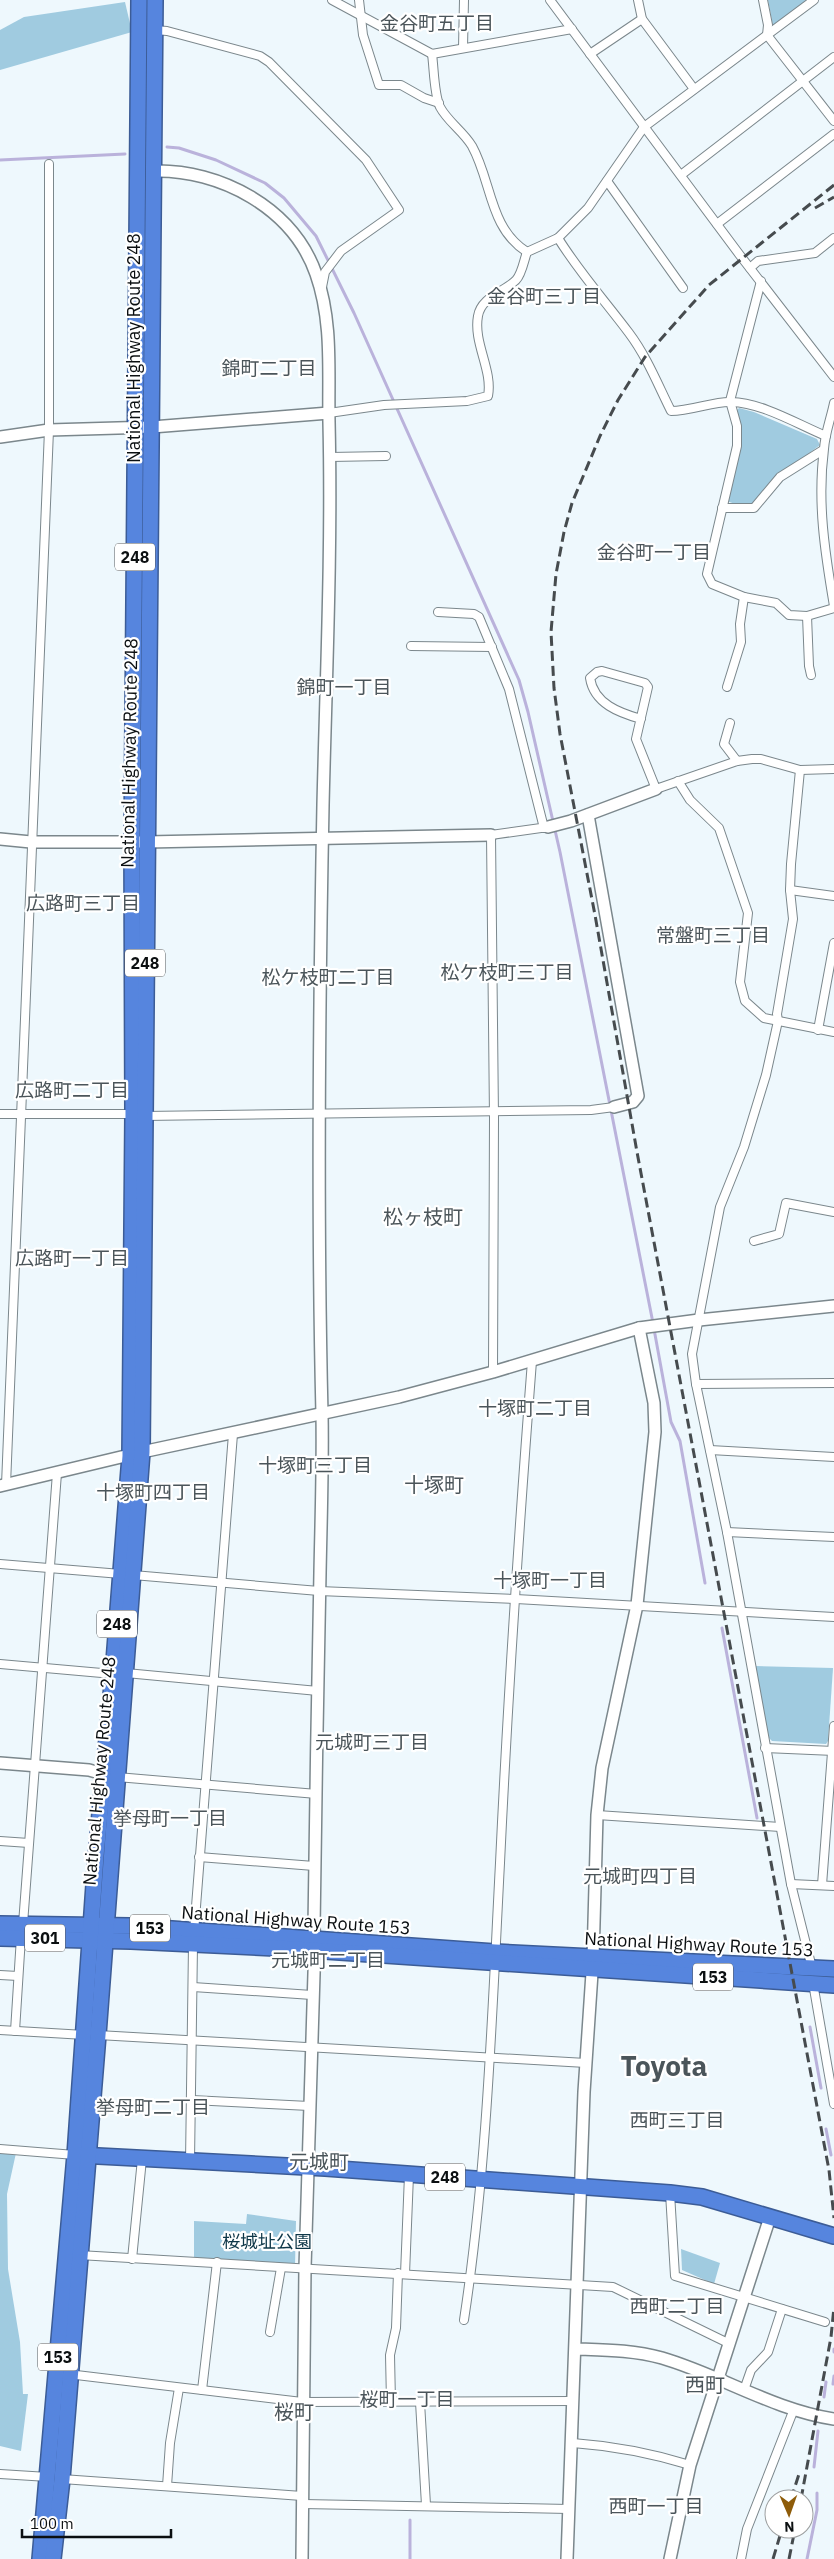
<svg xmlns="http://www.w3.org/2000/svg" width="834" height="2559" viewBox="0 0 834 2559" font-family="'IBM Plex Sans','Noto Sans JP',sans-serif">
<rect width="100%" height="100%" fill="#eef8fd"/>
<g fill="#a0cbe0">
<polygon points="768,0 808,0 773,26"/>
<polygon points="125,2 132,32 0,70 0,30 24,17"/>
<polygon points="739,408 754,412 817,439 820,445 782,474 755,506 735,504 727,501 742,433 737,410"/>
<polygon points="755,1666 833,1668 828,1741 826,1744 772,1741 769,1738"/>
<polygon points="16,2153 7,2194 8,2269 20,2342 23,2394 28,2394 21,2451 0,2446 0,2154"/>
<polygon points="247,2214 296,2221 295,2266 194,2258 194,2221 246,2224"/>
<polygon points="681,2249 720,2263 714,2284 682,2270"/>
</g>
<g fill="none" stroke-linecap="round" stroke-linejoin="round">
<g stroke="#bab2db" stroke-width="3">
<polyline points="167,147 179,148 216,160 265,183 284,198 316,236 354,313 519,680 528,712 560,852 653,1323"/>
<polyline points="0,160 125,154"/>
<polyline points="654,1329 671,1422 680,1441 705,1583"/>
<polyline points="722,1628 757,1818"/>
<polyline points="810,2027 821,2088"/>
<polyline points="826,2129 831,2155"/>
<polyline points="834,2352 834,2349"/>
<polyline points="833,2384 834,2376"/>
<polyline points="824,2397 826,2382"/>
<polyline points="814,2467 818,2431"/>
<polyline points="410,2520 410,2559"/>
<polyline points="807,2559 817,2510 817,2493"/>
</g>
<g stroke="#7b878c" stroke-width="10">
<g id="street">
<polyline points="332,0 432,54 572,29"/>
<polyline points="359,0 363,35 379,85 401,85 424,98 439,103"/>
<polyline points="550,0 739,254 834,377"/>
<polyline points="638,0 642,19 694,89"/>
<polyline points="763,0 768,25 767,35 834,121"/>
<polyline points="155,30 167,31 260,56 269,62 366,160 399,210 341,251 325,272 322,287"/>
<polyline points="463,48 464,0"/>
<path d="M432,54C434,68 434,95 440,107C448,122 463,131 472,146C492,182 489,228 527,252"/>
<polyline points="590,54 642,19"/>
<polyline points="681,175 834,57"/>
<polyline points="607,181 683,288"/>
<polyline points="717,224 834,134"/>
<path d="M558,238C579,272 605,301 629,333C647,357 658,385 671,411C691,411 715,401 731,402C763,403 797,424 826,436"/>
<polyline points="750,268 758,261 815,253 834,238"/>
<polyline points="761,281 730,401 737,426 737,446 707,574 712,584 744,597 776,603 789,615 807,616 834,608"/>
<path d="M834,403C831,418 825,433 824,449C817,502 825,553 834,606"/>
<path d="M329,413L384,405L467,401L488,396C493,370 473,343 478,316C481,297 504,292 516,280C522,274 524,260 527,252L558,238L588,208L644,127L814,0"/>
<polyline points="330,457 386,456"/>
<polyline points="722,508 754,508 780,477 823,450"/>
<polyline points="438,612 474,614 479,617 509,689 544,828"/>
<polyline points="807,616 809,666 811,675"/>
<polyline points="411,646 492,647"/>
<polyline points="727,687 741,642 740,624 744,597"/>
<path d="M641,719C620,713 594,704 590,678L597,672L602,671L645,683L648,687L636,739L656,789L737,761L752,759H761L800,770L834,769"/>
<polyline points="730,723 724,744 737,761"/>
<polyline points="800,770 791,864 790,890 793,919 777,1014 778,1021 766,1075 744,1147 720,1207 692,1354 696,1384 727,1532 791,1884 812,1968"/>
<polyline points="678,781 690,800 719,828 748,913 740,982 745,1001 764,1018 834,1032"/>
<polyline points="790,890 834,896"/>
<polyline points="818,1030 834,943"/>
<polyline points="0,1114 133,1114"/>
<polyline points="144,1116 591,1110 614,1107"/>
<polyline points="754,1241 779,1234 786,1203 834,1212"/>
<polyline points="493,1372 494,1118 491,835 548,827"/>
<polyline points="696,1384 834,1383"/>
<polyline points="710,1450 834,1457"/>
<polyline points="6,1485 49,430 49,164"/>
<polyline points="727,1532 834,1537"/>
<polyline points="0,1564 121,1574"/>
<polyline points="133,1575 319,1591 516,1599 834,1617"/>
<polyline points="0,1664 113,1674"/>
<polyline points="126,1673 318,1691"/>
<polyline points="765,1748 834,1751"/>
<polyline points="117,1777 317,1794"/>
<polyline points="597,1815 780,1827"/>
<polyline points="0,1841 29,1843"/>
<polyline points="199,1857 314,1866"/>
<polyline points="791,1884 834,1886"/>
<polyline points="822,1885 834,1726"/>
<polyline points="23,1924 57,1473"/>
<polyline points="194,1932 233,1434"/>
<polyline points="0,1975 18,1976"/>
<polyline points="813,1983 834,2104"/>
<polyline points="193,1987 312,1995"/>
<polyline points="0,2030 85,2035"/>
<polyline points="15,2031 21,1937"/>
<polyline points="98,2035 586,2063"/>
<polyline points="192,2100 309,2106"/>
<polyline points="0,2149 75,2155"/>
<polyline points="190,2162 193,1945"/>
<polyline points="670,2193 675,2276 825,2322"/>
<polyline points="79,2255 613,2287 728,2343"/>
<polyline points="132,2259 142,2159"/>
<polyline points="405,2274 409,2175"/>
<path d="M464,2320C487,2169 492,2015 500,1863C508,1695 519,1528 532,1361"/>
<polyline points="270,2332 281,2268"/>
<polyline points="68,2374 302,2402 574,2401"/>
<polyline points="202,2390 217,2262"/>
<polyline points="744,2390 751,2370 768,2352 782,2309"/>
<polyline points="391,2402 390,2355 396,2328 398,2273"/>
<polyline points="420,2402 426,2505"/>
<path d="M573,2443C614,2446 651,2453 690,2465"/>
<polyline points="0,2474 48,2477"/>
<polyline points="62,2479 302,2496"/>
<polyline points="167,2486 170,2443 179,2388"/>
<polyline points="303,2504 569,2509"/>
<polyline points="741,2559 747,2529 794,2409"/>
</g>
</g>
<g stroke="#7b878c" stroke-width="14">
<g id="secondary">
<path d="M153,171C220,169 293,208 316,274C333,322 328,372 329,422C332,550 326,678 323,805C319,1008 317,1211 322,1414C323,1466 321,1520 320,1573C318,1691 315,1810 314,1928L315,1941L305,2268L302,2559"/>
<polyline points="0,437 49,430 152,427 329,413"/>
<polyline points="588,815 638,1096 633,1102 614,1107"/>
<polyline points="548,827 571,821 656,789"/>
<polyline points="0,839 31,842 147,842 491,835"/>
<polyline points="0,1486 142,1452 399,1397 493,1372 639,1328 699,1320 834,1306"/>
<polyline points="0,1763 89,1770 110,1776"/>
<path d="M576,2349C605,2350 633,2350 662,2358C720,2375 774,2410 834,2419"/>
<polyline points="567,2559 584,2092 593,1958 597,1815 602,1768 637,1605 655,1432 654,1403 639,1328"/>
<polyline points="670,2559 690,2465 770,2217"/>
</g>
</g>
<g stroke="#3c5c96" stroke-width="18">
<g id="highway">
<polyline points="0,1924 130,1926 495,1952 834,1969"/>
<polyline points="0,1938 131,1941 295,1949 834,1985"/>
<polyline points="79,2155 325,2168 670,2193 702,2197 834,2236"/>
<polyline points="40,2559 75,2155 96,1856 113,1674 130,1456 133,1114 132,842 139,0"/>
<polyline points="53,2559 62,2479 98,2035 142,1452 155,0"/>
</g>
</g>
<use href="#street" stroke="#fff" stroke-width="8"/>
<use href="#secondary" stroke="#fff" stroke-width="11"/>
<use href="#highway" stroke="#5685de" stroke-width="15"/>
<g stroke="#464b4e" stroke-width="3" stroke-dasharray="10 5" stroke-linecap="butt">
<polyline points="834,185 709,285 645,357 618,400 600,436 572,503 564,532 556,574 551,632 554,688 560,734 595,915 637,1152 829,2170 834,2218"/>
<polyline points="815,208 834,197"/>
<polyline points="791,2499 799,2474"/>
<polyline points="801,2499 831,2337 834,2307"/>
<polyline points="773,2559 782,2529"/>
<polyline points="789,2559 795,2529"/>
</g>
</g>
<g text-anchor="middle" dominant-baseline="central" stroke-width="4.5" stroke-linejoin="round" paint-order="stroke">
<g fill="#fff" stroke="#545758" stroke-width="1">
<rect x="115" y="543.5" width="40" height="27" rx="4"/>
<rect x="125" y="949.5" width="40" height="27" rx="4"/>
<rect x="97" y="1610.5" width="40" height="27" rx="4"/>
<rect x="130" y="1914.5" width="40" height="27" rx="4"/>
<rect x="25" y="1924.5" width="40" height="27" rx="4"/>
<rect x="693" y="1963.5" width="40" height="27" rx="4"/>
<rect x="425" y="2163.5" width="40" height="27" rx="4"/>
<rect x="38" y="2343.5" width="40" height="27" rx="4"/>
</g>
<g font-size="16" font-weight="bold" fill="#0b0f11">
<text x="135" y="557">248</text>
<text x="145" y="963">248</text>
<text x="117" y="1624">248</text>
<text x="150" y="1928">153</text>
<text x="45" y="1938">301</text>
<text x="713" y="1977">153</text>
<text x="445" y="2177">248</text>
<text x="58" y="2357">153</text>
</g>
<g font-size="18" fill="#0b0f11" stroke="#fff">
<text transform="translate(133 348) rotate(-90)">National Highway Route 248</text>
<text transform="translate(129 753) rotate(-89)">National Highway Route 248</text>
<text transform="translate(99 1771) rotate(-85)">National Highway Route 248</text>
<text transform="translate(296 1920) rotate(4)">National Highway Route 153</text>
<text transform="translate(699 1944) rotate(3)">National Highway Route 153</text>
</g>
<g font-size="18" fill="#0e3748" stroke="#fff">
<text x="267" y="2241">桜城址公園</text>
</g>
<g font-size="19" fill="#4b555a" stroke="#fff">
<text x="437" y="23">金谷町五丁目</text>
<text x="544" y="296">金谷町三丁目</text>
<text x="269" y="368">錦町二丁目</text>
<text x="654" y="552">金谷町一丁目</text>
<text x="344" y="687">錦町一丁目</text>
<text x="83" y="903">広路町三丁目</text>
<text x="713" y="935">常盤町三丁目</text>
<text x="507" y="972">松ケ枝町三丁目</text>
<text x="328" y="977">松ケ枝町二丁目</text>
<text x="72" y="1090">広路町二丁目</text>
<text x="72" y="1258">広路町一丁目</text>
<text x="535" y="1408">十塚町二丁目</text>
<text x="315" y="1465">十塚町三丁目</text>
<text x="153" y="1492">十塚町四丁目</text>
<text x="550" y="1580">十塚町一丁目</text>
<text x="372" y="1742">元城町三丁目</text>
<text x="170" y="1818">挙母町一丁目</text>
<text x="640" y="1876">元城町四丁目</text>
<text x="328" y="1960">元城町二丁目</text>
<text x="153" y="2107">挙母町二丁目</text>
<text x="677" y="2120">西町三丁目</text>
<text x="677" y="2306">西町二丁目</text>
<text x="407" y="2399">桜町一丁目</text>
<text x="656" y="2506">西町一丁目</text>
</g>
<g font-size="20" fill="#4b555a" stroke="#fff">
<text x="423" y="1216">松ヶ枝町</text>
<text x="434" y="1484">十塚町</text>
<text x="319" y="2161">元城町</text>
<text x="705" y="2384">西町</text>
<text x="294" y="2411">桜町</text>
</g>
<g font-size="28" font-weight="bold" fill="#4b555a" stroke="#fff">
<text x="664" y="2065">Toyota</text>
</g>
</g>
<g transform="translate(789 2514) rotate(178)"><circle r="24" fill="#ffffff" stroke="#9d9fa0"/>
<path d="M0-4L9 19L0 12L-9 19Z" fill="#8e5c0a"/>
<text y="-8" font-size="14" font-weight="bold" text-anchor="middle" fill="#0b0f11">N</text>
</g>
<path d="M22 2529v8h149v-8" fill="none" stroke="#0b0f11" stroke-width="2.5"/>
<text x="30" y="2529" font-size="15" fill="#0b0f11" stroke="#ffffff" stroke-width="4" paint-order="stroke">100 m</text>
</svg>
